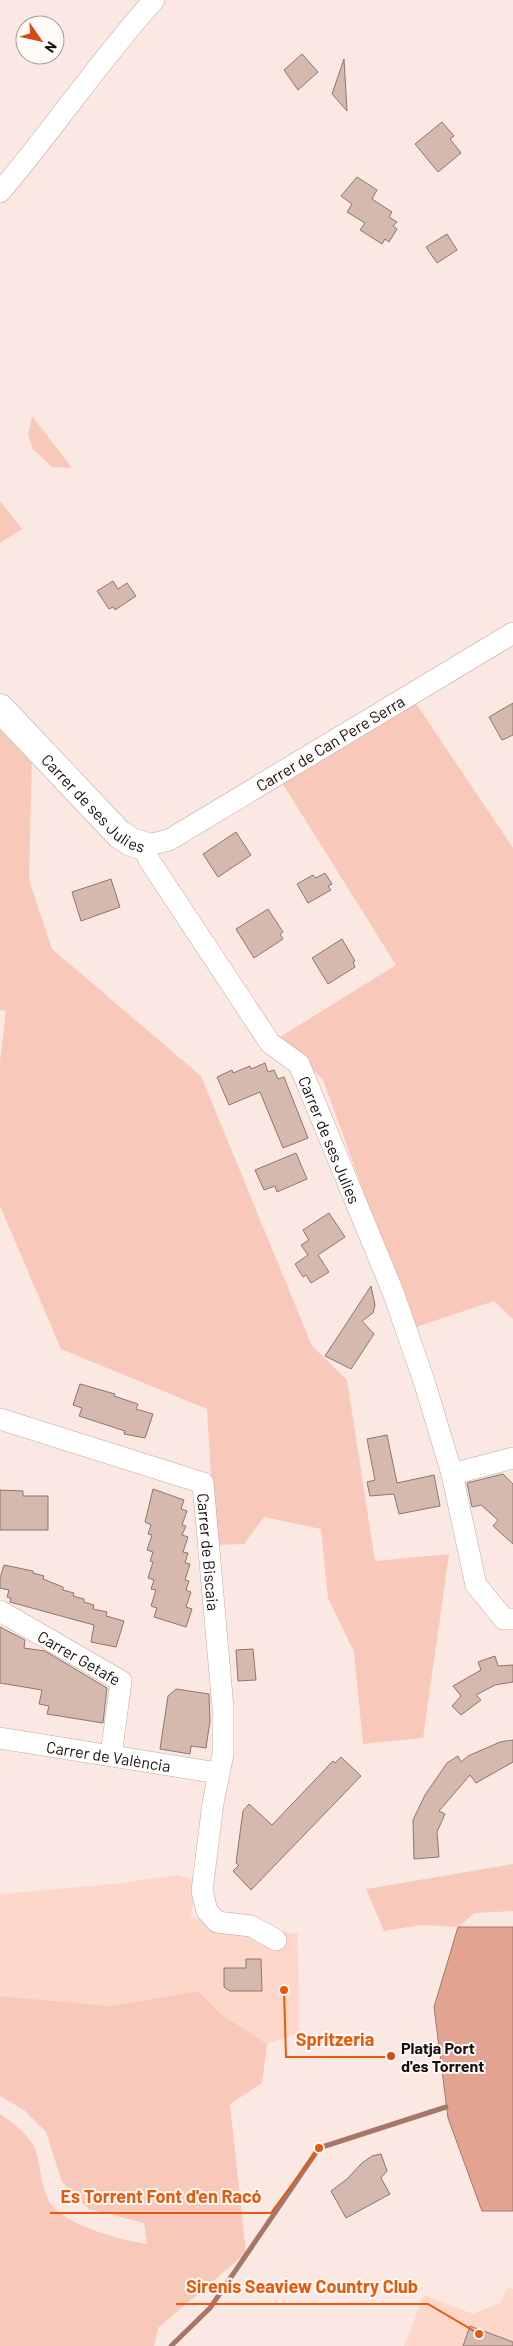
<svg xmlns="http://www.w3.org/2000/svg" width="513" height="2346" viewBox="0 0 513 2346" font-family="Barlow,sans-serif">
<rect width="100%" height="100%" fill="#fbe8e2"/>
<g fill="#fdd7ca">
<polygon points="176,1875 196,1880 191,1918 298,1934 299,2033 267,2044 222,2015 198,1991 110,2006 0,1996 0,1894 114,1884"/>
<polygon points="507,2288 513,2289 513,2346 404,2346 424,2295 473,2314 501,2302"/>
</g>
<g fill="#f8c9ba">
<polygon points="32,416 72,468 52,467 33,449 28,435"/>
<polygon points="0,501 22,529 0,543"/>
<polygon points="415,702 513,848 513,1319 494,1301 413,1328 323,1080 280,1037 396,965 281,781"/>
<polygon points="0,725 32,756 29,880 52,949 201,1076 312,1346 347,1380 375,1561 449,1554 423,1738 363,1744 354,1652 328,1598 321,1529 264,1517 244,1544 215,1545 207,1409 61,1349 0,1206 0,1061 6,1011 0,1010"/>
<polygon points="513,1864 513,1911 475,1913 458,1927 421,1925 384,1931 366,1889"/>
<path d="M198,1991L222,2015L267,2044L262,2083L230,2104L246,2253L158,2328L154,2346H0V2114C11,2121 31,2137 35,2149C42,2168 40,2192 54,2208C71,2226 123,2241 147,2244L144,2223L89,2209L62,2182L46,2132L24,2110L0,2096V1996L110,2006Z"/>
</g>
<polygon fill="#e2a491" stroke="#a57769" points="458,1927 513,1927 513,2211 482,2211 448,2118 434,2007"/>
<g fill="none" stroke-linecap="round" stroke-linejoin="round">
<polyline stroke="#a57769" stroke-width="5" points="171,2346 210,2308 319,2148 446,2107"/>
</g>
<g fill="#d5b8ae" stroke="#90756c">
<polygon points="302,54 318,72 298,90 284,70"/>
<polygon points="344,59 347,111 332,94"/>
<polygon points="442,122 454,136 450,139 461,153 438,172 415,144"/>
<polygon points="357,177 377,190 372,199 392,212 389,217 397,222 393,226 397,229 389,242 385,239 382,244 360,230 365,223 347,212 352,204 341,196"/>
<polygon points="447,234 457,250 437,263 426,247"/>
<polygon points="113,581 118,589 127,583 136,596 115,610 113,607 109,609 97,591"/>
<polygon points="513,703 513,735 502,740 489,717"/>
<polygon points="236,832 251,855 218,877 203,854"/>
<polygon points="325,873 332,884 328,886 331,890 308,903 297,884 313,875 316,878"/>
<polygon points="111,879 120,907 81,921 72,892"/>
<polygon points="268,909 283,932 280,934 283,939 254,958 236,929"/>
<polygon points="342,939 355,961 353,962 355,967 328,984 312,958"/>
<polygon points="265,1063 268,1072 274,1070 278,1079 284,1077 308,1138 283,1148 260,1092 229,1105 217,1077 232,1070 233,1073 250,1066 251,1069"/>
<polygon points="296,1153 307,1179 277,1192 275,1186 264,1190 255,1170"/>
<polygon points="329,1213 345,1237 318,1255 329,1272 311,1283 306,1275 303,1277 295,1264 308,1255 301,1245 309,1240 303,1230"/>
<polygon points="371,1286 375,1305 373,1313 362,1321 374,1334 351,1369 325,1356"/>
<polygon points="80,1384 115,1394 114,1396 138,1404 136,1409 153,1414 145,1438 124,1434 125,1431 79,1416 82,1408 73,1405"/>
<polygon points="387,1435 397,1483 434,1475 440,1506 399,1514 394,1494 370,1496 367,1482 375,1480 367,1439"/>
<polygon points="503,1474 513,1484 513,1544 493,1526 498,1520 481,1505 472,1507 467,1483"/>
<polygon points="153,1489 184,1500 181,1509 187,1511 182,1525 186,1526 182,1535 188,1537 183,1552 188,1553 185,1563 190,1564 185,1580 189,1581 186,1590 191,1592 186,1607 192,1609 186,1627 154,1617 157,1608 151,1606 156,1590 151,1589 154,1580 148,1578 153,1562 150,1561 153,1552 147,1550 152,1535 148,1534 151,1525 145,1522"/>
<polygon points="0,1490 23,1491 23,1496 48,1496 48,1530 0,1530"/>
<polygon points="4,1565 33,1571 33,1573 44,1576 43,1579 63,1587 63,1590 74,1593 73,1596 84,1599 84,1602 94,1605 93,1609 107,1612 106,1616 124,1621 116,1647 91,1642 94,1625 10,1602 11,1598 7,1597 9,1590 0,1588 0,1578"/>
<polygon points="0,1627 25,1640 24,1648 45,1651 107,1688 103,1723 47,1714 49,1706 39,1704 42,1690 0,1683"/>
<polygon points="253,1649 256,1680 238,1681 236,1650"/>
<polygon points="495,1656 498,1666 513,1665 513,1682 495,1685 476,1695 481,1700 461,1715 452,1706 461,1696 453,1686 481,1670 478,1662"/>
<polygon points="176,1689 209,1694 210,1721 206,1748 191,1746 190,1754 160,1749 168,1696"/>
<polygon points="513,1740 513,1762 476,1783 470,1775 439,1811 445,1814 437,1832 439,1857 414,1859 413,1820 425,1795 447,1763 458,1756 461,1762 468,1756 500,1742"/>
<polygon points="341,1757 361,1776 251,1890 233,1871 239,1865 236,1863 243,1811 249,1804 272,1825 333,1761 335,1763"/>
<polygon points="246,1959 261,1959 262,1991 230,1991 224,1987 224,1968 246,1968"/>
<polygon points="381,2154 387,2171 381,2178 390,2194 346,2218 331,2191 347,2179 362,2163 372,2156"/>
<polygon points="470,2326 513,2342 513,2346 463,2346"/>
</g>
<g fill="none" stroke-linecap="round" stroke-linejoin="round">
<g stroke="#c4a79e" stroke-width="22">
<g id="street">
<path d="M0,192C53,130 99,61 154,0"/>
<path id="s1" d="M513,633L169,840L144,846L149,860L270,1043L299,1064L393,1292L424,1381L452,1474L476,1585L504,1619H513"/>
<path id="s2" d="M0,1419L203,1483L223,1708V1754L213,1803L202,1891L207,1911L217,1922L251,1926L276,1940"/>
<polyline points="452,1474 513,1458"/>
<path id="s3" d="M0,1611L121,1681L111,1755"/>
<path id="s4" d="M0,1738L218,1773"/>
</g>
</g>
<g stroke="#c4a79e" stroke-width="29">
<g id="secondary">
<path id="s5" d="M0,708L119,834L131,842L144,846"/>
</g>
</g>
<use href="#street" stroke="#fff" stroke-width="21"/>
<use href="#secondary" stroke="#fff" stroke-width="28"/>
</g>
<circle fill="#d34c1a" stroke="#fff9f7" stroke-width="2" cx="391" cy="2056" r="5"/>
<g text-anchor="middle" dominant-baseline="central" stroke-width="4" stroke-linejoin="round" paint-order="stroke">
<g font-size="16" fill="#180e0b" stroke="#fff9f7">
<text transform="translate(330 743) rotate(-31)">Carrer de Can Pere Serra</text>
<text stroke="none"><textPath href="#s5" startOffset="134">Carrer de ses Julies</textPath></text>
<text stroke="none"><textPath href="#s1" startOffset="779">Carrer de ses Julies</textPath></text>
<text stroke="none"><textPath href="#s2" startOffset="282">Carrer de Biscaia</textPath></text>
<text stroke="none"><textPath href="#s3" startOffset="92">Carrer Getafe</textPath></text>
<text stroke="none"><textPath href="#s4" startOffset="110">Carrer de València</textPath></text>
</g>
<g font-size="16" font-weight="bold" fill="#180e0b" stroke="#fff9f7" text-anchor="start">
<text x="401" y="2047">Platja Port<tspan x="401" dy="18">d'es Torrent</tspan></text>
</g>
</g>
<path fill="none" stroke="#e8590c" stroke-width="2" d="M284 1990L286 2057H385M319 2148L271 2213H50M479 2334L428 2304H176"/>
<g fill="#e8590c" stroke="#fff9f7" stroke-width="2">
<circle cx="284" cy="1990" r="5"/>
<circle cx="319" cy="2148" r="5"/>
<circle cx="479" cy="2334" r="5"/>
</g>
<g font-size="18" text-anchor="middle" font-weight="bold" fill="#e8590c" stroke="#fff9f7" stroke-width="4" stroke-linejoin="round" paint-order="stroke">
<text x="335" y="2046">Spritzeria</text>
<text x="161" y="2203">Es Torrent Font d'en Racó</text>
<text x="302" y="2293">Sirenis Seaview Country Club</text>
</g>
<g transform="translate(40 40) rotate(124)"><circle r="24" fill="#fff9f7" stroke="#a39b99"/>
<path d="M0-4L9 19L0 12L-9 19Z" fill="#d34c1a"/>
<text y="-8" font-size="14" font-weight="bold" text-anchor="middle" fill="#180e0b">N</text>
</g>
</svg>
